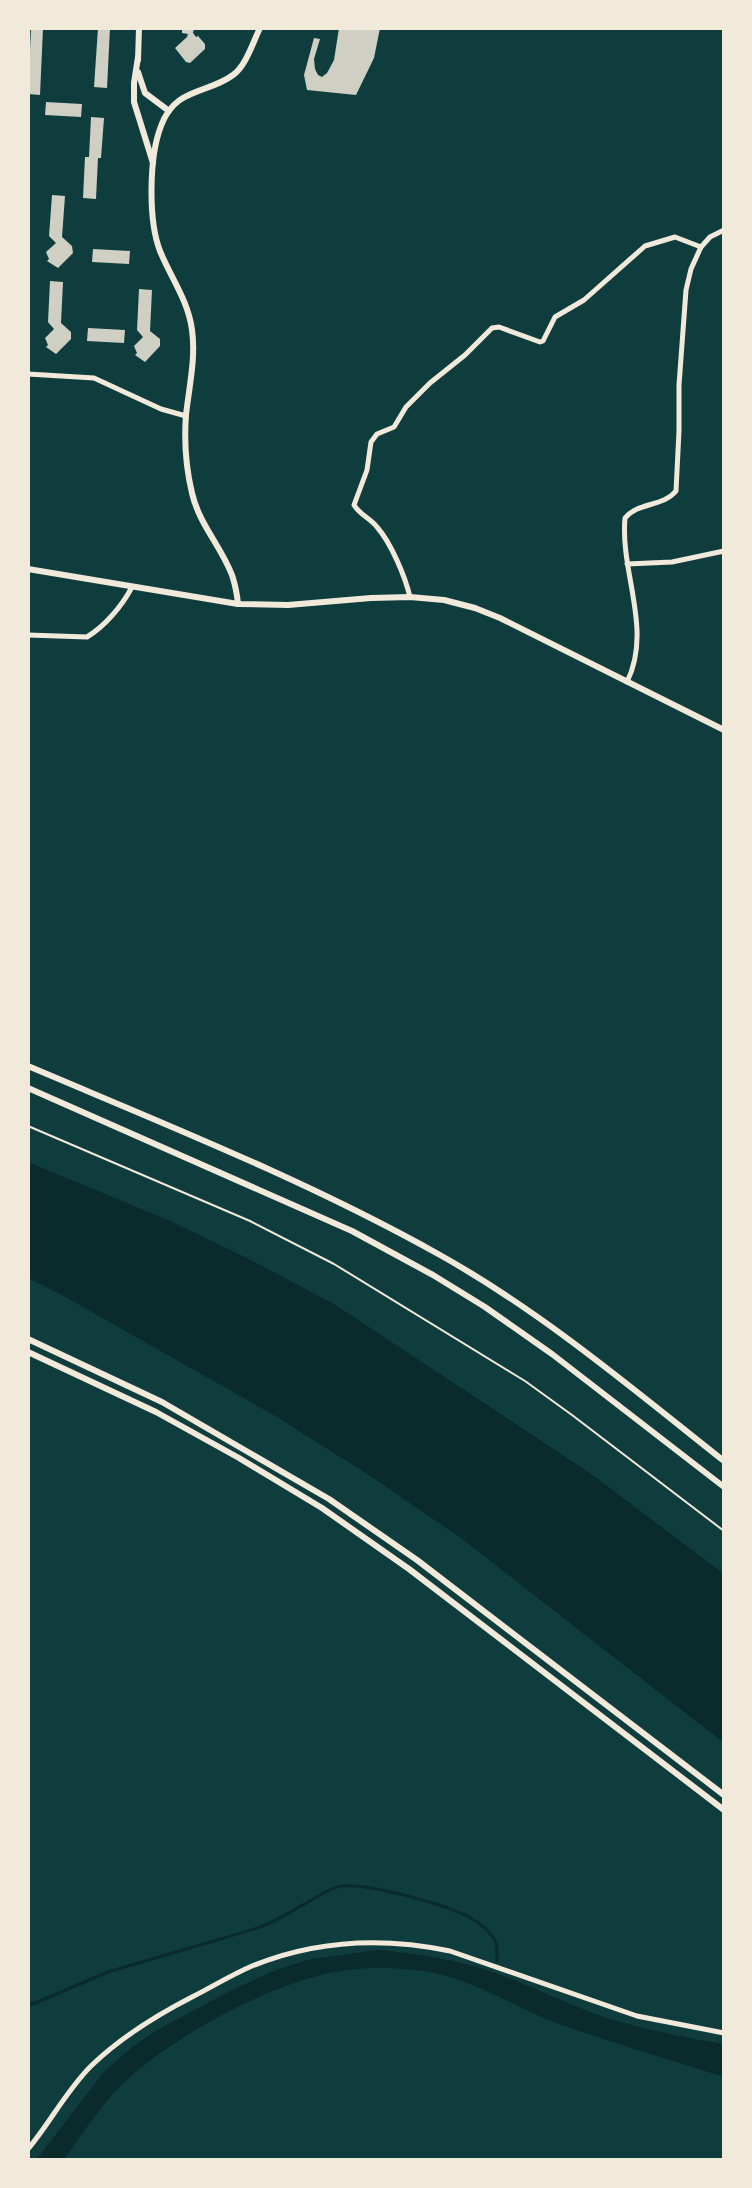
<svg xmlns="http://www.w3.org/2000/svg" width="752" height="2188" viewBox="0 0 752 2188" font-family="Rubik,sans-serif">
<rect width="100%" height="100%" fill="#0f3d3e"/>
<g fill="#0a2a2b">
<polygon points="28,1162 168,1220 245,1257 334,1304 590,1473 724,1574 724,1743 461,1538 367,1474 277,1417 60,1294 28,1278"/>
<path d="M378,1950C413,1953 446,1958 480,1968C527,1982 570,2007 617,2021C652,2031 688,2038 724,2044V2077C666,2058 608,2042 551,2021C511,2005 475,1981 433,1973C399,1967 364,1966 330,1973C267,1986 181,2033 132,2075C105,2099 84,2131 64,2160H36L103,2073L132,2047L157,2030L234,1989L278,1969L311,1959Z"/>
</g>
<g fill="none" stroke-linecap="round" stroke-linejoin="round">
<path stroke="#0a2a2b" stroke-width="3" d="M28,2006L108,1972L261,1927C280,1919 297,1908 315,1898C322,1894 330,1889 337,1887C361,1880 446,1905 469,1917C478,1922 487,1929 493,1937C498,1944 497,1952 497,1961"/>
</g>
<g fill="#cfcfc3">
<polygon points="31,28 43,28 40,95 28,94"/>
<polygon points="98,28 110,28 107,88 94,87"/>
<polygon points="182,28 194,28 193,33 196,37 198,36 205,44 205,49 190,63 186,62 175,48 187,37 188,34 182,33"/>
<polygon points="339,28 380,28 374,58 356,95 307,90 304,75 314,38 320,39 314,59 315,69 318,75 322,77 327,73 334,60"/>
<polygon points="46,102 82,104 81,117 45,115"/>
<polygon points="91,117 104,118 101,158 98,158 96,199 83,198 85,157 89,157"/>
<polygon points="52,195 65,196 62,237 72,246 73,253 58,268 47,261 49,259 46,252 56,243 49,236"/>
<polygon points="93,249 130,251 129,264 92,262"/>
<polygon points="50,281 63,282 61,323 71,332 71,339 56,354 46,347 48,345 45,338 54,329 48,322"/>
<polygon points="139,289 152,290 150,331 160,339 160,346 145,362 135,355 137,353 134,346 143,337 137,330"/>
<polygon points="88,328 125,330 124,343 87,341"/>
</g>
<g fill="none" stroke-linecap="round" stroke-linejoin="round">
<polyline stroke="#f1e9da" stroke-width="2" points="28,1126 250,1221 334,1264 525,1381 572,1415 724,1531"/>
<g stroke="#f1e9da" stroke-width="5">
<polyline points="28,374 94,378 161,409 186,416"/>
<polyline points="627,564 672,562 724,551"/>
<path d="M410,597C405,576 391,543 377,527C370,518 360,515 354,505L367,470L371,442L377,434L394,427L406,407L430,383L465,355L492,328L499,327L540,342L543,341L555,317L584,300L645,246L675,237L701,247"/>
<path d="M28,635L87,637C105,626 122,606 132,587"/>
<path d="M627,682C653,629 620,573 625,518C638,502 663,507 676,491L679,431V385L686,290L691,269L701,247L710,237L724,230"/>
<path d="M28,2149C50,2123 66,2091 91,2066C121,2037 155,2016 192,1997C212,1987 231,1975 252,1966C316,1940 383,1937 450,1951L637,2016L724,2033"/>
</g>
<g stroke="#f1e9da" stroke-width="6">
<polyline points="138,57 134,83 134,102 153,163"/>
<polyline points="138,60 139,28"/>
<polyline points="138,72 145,93 169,111"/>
<polyline points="28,569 238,604 288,605 371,598 410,597 444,600 475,608 500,618 724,730"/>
<path d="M238,604C237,594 235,584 232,575C221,546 199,524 192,493C186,468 184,441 186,415C189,387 196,358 192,330C188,300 171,278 160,251C148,220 149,157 161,126C175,87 208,94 233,75C246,66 253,42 260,28"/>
</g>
<g stroke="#f1e9da" stroke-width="6">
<path d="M28,1066C167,1125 308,1181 440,1255C542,1312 633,1389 724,1461"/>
<polyline points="28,1088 352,1231 433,1275 485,1307 552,1354 724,1487"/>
<polyline points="28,1339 162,1402 329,1499 417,1560 724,1795"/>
<polyline points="28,1352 156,1412 239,1458 322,1508 409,1569 724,1810"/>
</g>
</g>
<rect width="752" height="2188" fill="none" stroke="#f1e9da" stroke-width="60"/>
</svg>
